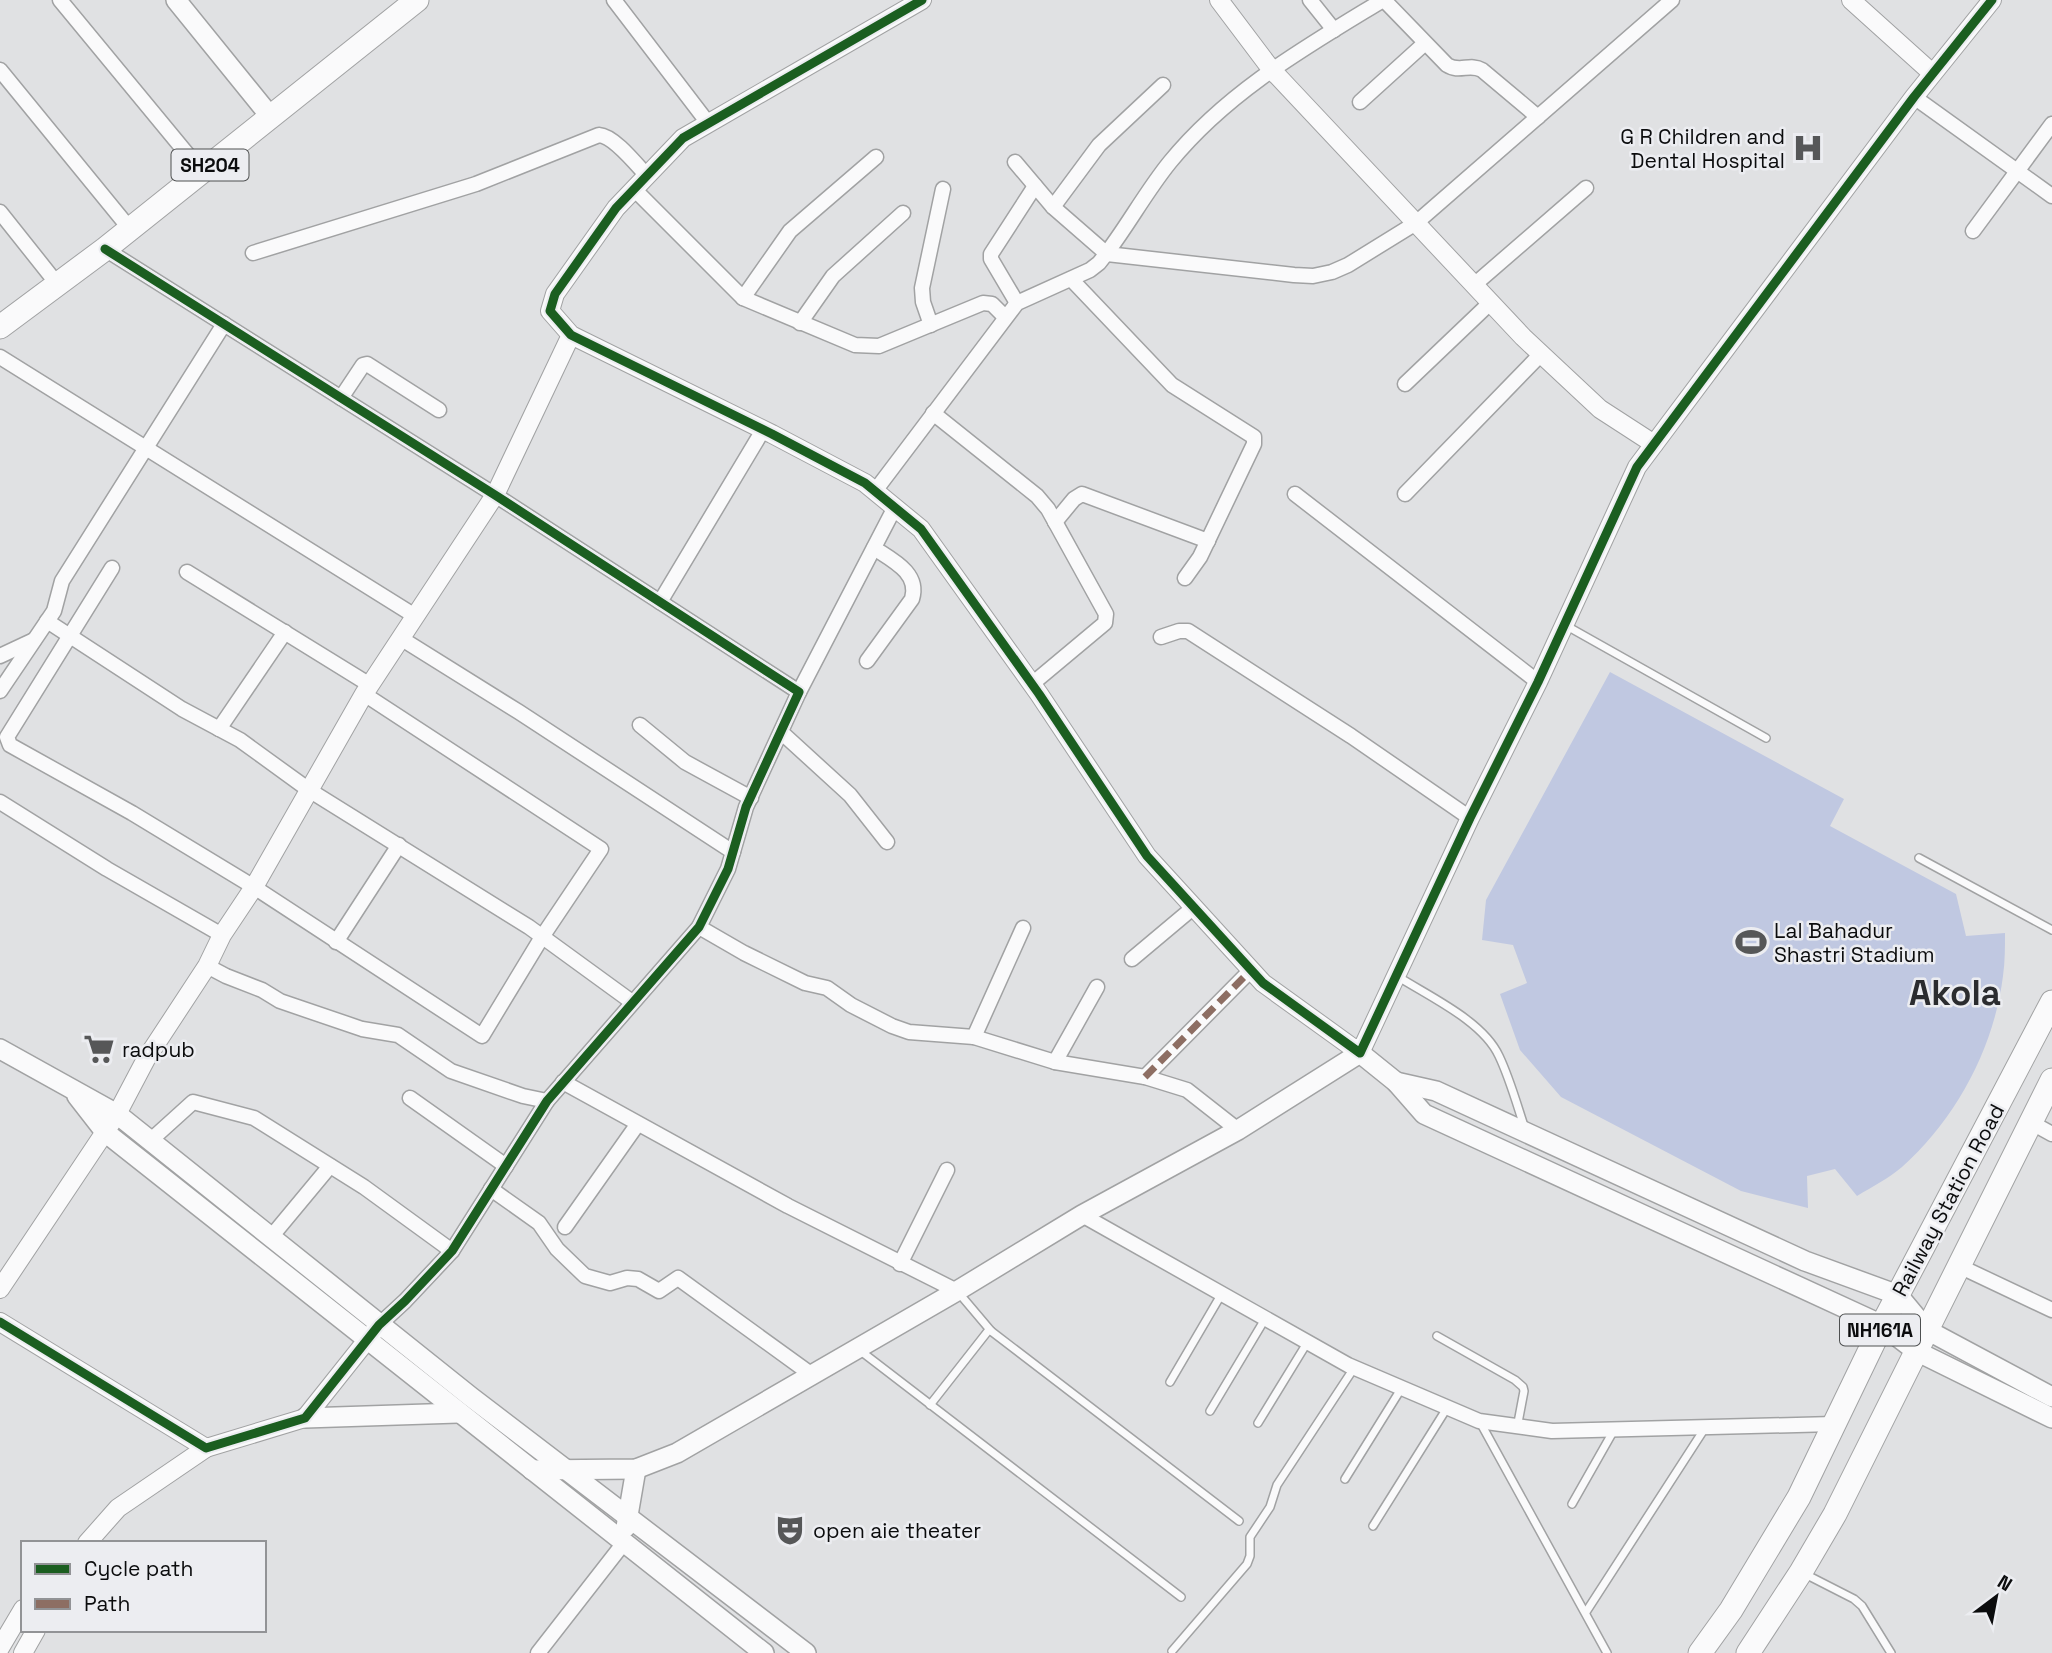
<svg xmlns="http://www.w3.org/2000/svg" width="2052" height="1653" viewBox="0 0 2052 1653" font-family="'Space Grotesk',sans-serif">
<rect width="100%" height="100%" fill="#e0e1e3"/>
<path fill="#c0c8e1" d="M1610,672L1844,799L1830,826L1956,894L1966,936L2005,933C2005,947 2005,962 2003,976C1994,1048 1956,1119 1902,1167C1889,1178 1872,1187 1857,1196L1835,1169L1807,1176L1808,1208L1741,1191L1561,1097L1520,1050L1500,994L1527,983L1513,945L1482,940L1486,900Z"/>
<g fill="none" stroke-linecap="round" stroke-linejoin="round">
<g stroke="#a1a2a3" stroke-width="10">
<g id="service">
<polyline points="1565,625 1766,738"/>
<polyline points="1919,858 2052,930"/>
<path d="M1397,976C1430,997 1483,1021 1499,1056C1510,1079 1517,1105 1525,1129"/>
<polyline points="958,1292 991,1331"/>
<polyline points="1437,1336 1515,1380 1523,1387 1524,1391 1517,1428"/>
<polyline points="858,1349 1181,1597"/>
<polyline points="1170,1382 1221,1295"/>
<polyline points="930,1405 988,1331 991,1331 1239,1521"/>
<polyline points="1210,1411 1265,1319"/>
<polyline points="1480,1422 1607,1653"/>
<polyline points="1258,1423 1307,1343"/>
<polyline points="1345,1479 1401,1389"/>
<polyline points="1572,1504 1614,1430"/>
<polyline points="1373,1526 1447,1408"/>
<polyline points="1805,1574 1854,1599 1862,1606 1891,1653"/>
<polyline points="1586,1612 1705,1428"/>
<polyline points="1172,1651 1247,1564 1250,1556 1250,1537 1270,1507 1277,1485 1354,1368"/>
</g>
</g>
<g stroke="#a1a2a3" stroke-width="17">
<g id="minor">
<polyline points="60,0 202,172"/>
<polyline points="614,0 708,123"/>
<polyline points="1310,0 1334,30"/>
<path d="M1384,0L1447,65C1459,73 1470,63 1482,70L1538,117"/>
<polyline points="0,70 130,229"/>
<polyline points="1914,97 2052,196"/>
<polyline points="1360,102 1424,44"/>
<polyline points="1015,162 1053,207 1107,254 1294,275 1313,276 1332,272 1348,265 1416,223 1672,0"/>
<polyline points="634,189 743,298 855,345 879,346 983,303 992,304 1005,317"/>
<polyline points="1053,207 1099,145 1163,85"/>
<polyline points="0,212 58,285"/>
<polyline points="1973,231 2052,124"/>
<polyline points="105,249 495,495 799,692 746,807 728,869 699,927 547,1101 452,1251 405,1301 379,1325"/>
<path d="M253,253L476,184L599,135C614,136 636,164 647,176"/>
<polyline points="1071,279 1172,385 1254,437 1254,444 1200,557 1185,578"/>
<polyline points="1474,285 1586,188"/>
<polyline points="743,298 790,231 876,157"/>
<polyline points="1017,303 991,259 991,254 1035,186"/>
<polyline points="800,323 833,276 903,213"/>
<polyline points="931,325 923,302 922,288 943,189"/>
<polyline points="0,357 415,616"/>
<polyline points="1405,384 1490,303"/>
<polyline points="341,398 363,365 367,364 439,410"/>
<polyline points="933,413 1037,496 1048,509 1106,614 1105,623 1032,684"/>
<path d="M875,491L1017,303L1090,270L1099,263C1125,231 1144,194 1170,162C1228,91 1306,47 1383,0"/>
<polyline points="1295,494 1538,682"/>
<polyline points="1405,494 1541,354"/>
<polyline points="1055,522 1074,499 1082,494 1208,541"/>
<polyline points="112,568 7,737 10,745 132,813 254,887 482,1036 542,937 601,849 364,694"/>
<polyline points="187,572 370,685"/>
<polyline points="660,602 763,430"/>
<polyline points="47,621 182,709 240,740 309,790 529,927 632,1002"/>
<polyline points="1161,637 1179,631 1188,631 1351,736 1470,818"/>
<polyline points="402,639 519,712 733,852"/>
<polyline points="0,656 34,640"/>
<path d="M867,661L912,599C920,573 892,560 874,548"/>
<polyline points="0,691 54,611 62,581 224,324"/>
<polyline points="799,692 895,507"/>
<polyline points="640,725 685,762 751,798"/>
<polyline points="219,729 285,632"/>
<polyline points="781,732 850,795 887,842"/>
<polyline points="0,802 107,869 222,935"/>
<polyline points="699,927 744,953 805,983 827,988 851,1005 892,1026 909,1032 974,1037 1055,1062 1145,1077 1187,1090 1238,1130"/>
<polyline points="336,942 399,845"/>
<polyline points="1132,959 1194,907"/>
<polyline points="207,966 226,976 262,990 280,1001 362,1029 398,1035 451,1071 523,1096 547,1101"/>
<polyline points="974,1037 1023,928"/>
<polyline points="1055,1062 1097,987"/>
<polyline points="1145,1077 1251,970"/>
<polyline points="563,1082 788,1206 957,1291"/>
<polyline points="410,1098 506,1166"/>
<polyline points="2030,1122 2052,1134"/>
<polyline points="151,1140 193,1102 254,1118 364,1187 452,1251"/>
<polyline points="491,1189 539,1223 557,1249 585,1276 610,1283 627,1278 638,1279 659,1291 678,1278 812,1375"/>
<polyline points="1082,1215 1348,1365 1479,1421 1552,1431 1834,1424"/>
<polyline points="565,1227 637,1125"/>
<polyline points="271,1237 330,1166"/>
<polyline points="900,1264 947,1170"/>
<polyline points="1959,1266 2052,1310"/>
<polyline points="538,1653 623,1544"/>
</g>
</g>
<g stroke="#a1a2a3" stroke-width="20">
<g id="tertiary">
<polyline points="922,0 683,138 616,208 555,294 550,311 571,335 772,434 865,483 921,529 1039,694 1147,856 1263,983 1360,1053 1470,818 1538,682 1637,467 1914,97 1992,0"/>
<polyline points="1219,0 1271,69 1523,337 1600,409 1654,444"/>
<polyline points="1851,0 1932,73"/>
<polyline points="0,1289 117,1114 146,1059 207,966 222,935 254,887 364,694 495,495 571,335"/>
<polyline points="0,1322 206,1448 305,1418 375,1330"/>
<polyline points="87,1543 118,1508 206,1448"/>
<polyline points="0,1648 23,1609"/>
<polyline points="23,1653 36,1630"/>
</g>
</g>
<g stroke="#a1a2a3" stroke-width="22">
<g id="secondary">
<polyline points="176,0 270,116"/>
<polyline points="0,1049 117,1114 471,1397 806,1653"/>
<polyline points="1396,1082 1436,1091 1805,1261 1898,1295 1927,1330 2052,1397"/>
<polyline points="77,1096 105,1132 764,1653"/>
<polyline points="305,1418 458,1413"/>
<polyline points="532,1470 636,1469 677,1453 957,1291 1082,1215 1238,1130 1360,1053 1396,1082 1424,1114 1882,1325 1916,1351 2052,1418"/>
<polyline points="626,1527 636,1469"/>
</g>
</g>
<g stroke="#a1a2a3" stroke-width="25">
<polyline id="primary" points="0,327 105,249 417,0"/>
</g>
<g stroke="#a1a2a3" stroke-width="25">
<g id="trunk">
<polyline points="1700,1653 1731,1610 1799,1497 1882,1325 2052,1002"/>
<polyline points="1748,1653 1801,1572 1835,1514 2052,1080"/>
</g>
</g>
<use href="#service" stroke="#fafafb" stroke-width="7"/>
<use href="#minor" stroke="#fafafb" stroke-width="14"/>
<use href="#tertiary" stroke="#fafafb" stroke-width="18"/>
<use href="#secondary" stroke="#fafafb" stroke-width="19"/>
<use href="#primary" stroke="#fafafb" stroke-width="23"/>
<use href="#trunk" stroke="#fafafb" stroke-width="23"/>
<polyline stroke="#8d6e63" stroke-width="7" stroke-dasharray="14 7" stroke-linecap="butt" points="1145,1077 1251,970"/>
<g stroke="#ecedf1" stroke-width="13">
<g id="cycleway">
<polyline points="922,0 683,138 616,208 555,294 550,311 571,335 772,434 865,483 921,529 1039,694 1147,856 1263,983 1360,1053 1470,818 1538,682 1637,467 1914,97 1992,0"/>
<polyline points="0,1322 206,1448 305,1418 379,1325 405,1301 452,1251 547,1101 699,927 728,869 746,807 799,692 495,495 105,249"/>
</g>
</g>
<use href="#cycleway" stroke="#1b5e20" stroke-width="9"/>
</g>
<defs>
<g id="hospital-bare" transform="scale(2.415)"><path d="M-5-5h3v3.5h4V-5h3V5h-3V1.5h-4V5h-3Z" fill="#565758" stroke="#ecedf1" stroke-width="2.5" paint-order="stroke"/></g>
<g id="stadium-bare" transform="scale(2.415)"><path d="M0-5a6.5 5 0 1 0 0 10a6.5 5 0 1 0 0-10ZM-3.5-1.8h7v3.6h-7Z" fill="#565758" stroke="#ecedf1" stroke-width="2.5" paint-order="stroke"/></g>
<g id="supermarket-bare" transform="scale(2.415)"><path d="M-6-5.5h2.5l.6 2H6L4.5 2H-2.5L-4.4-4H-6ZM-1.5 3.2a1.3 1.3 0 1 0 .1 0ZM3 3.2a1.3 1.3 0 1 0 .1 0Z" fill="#565758" stroke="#ecedf1" stroke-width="2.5" paint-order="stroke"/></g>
<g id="theatre-bare" transform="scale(2.415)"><path d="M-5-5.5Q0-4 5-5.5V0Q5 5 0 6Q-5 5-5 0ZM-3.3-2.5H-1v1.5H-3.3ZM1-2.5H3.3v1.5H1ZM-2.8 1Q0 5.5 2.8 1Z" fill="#565758" stroke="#ecedf1" stroke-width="2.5" paint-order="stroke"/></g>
</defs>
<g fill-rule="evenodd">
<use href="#hospital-bare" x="1808" y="148"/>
<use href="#stadium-bare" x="1751" y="942"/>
<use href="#supermarket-bare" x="99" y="1049"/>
<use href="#theatre-bare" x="790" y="1530"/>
</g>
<g text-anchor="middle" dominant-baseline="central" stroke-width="5" stroke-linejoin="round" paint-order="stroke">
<g fill="#ecedf1" stroke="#4e5051" stroke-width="2">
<rect x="171.5" y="149.5" width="77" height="31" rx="5"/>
<rect x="1840" y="1314.5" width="80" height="31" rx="5"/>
</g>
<g font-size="19" font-weight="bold" fill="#0b0c0d">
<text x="210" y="165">SH204</text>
<text x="1880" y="1330">NH161A</text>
</g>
<g font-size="21" fill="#0b0c0d" stroke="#ecedf1" text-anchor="start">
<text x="1785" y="136" text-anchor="end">G R Children and<tspan x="1785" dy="24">Dental Hospital</tspan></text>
<text x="1774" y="930">Lal Bahadur<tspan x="1774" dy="24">Shastri Stadium</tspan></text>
<text x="122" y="1049">radpub</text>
<text x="813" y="1530">open aie theater</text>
</g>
<g font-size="21" fill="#0b0c0d" stroke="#ecedf1">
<text transform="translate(1948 1200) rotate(-62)">Railway Station Road</text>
</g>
<g font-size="35" font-weight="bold" fill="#2b2c2f" stroke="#ecedf1">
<text x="1955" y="993">Akola</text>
</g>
</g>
<rect x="21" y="1541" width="245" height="91" fill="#ecedf1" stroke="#929396" stroke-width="2"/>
<rect x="35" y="1564" width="35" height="10" fill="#1b5e20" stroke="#929396" stroke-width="2"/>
<text x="84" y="1576" font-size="21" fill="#0b0c0d">Cycle path</text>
<rect x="35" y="1599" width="35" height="10" fill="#8d6e63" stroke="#929396" stroke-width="2"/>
<text x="84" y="1611" font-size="21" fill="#0b0c0d">Path</text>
<g transform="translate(1996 1597) rotate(32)" stroke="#ecedf1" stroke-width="5" paint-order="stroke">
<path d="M0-5L12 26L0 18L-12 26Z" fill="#0b0c0d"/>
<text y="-10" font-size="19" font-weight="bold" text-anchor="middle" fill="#0b0c0d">N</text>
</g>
</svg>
